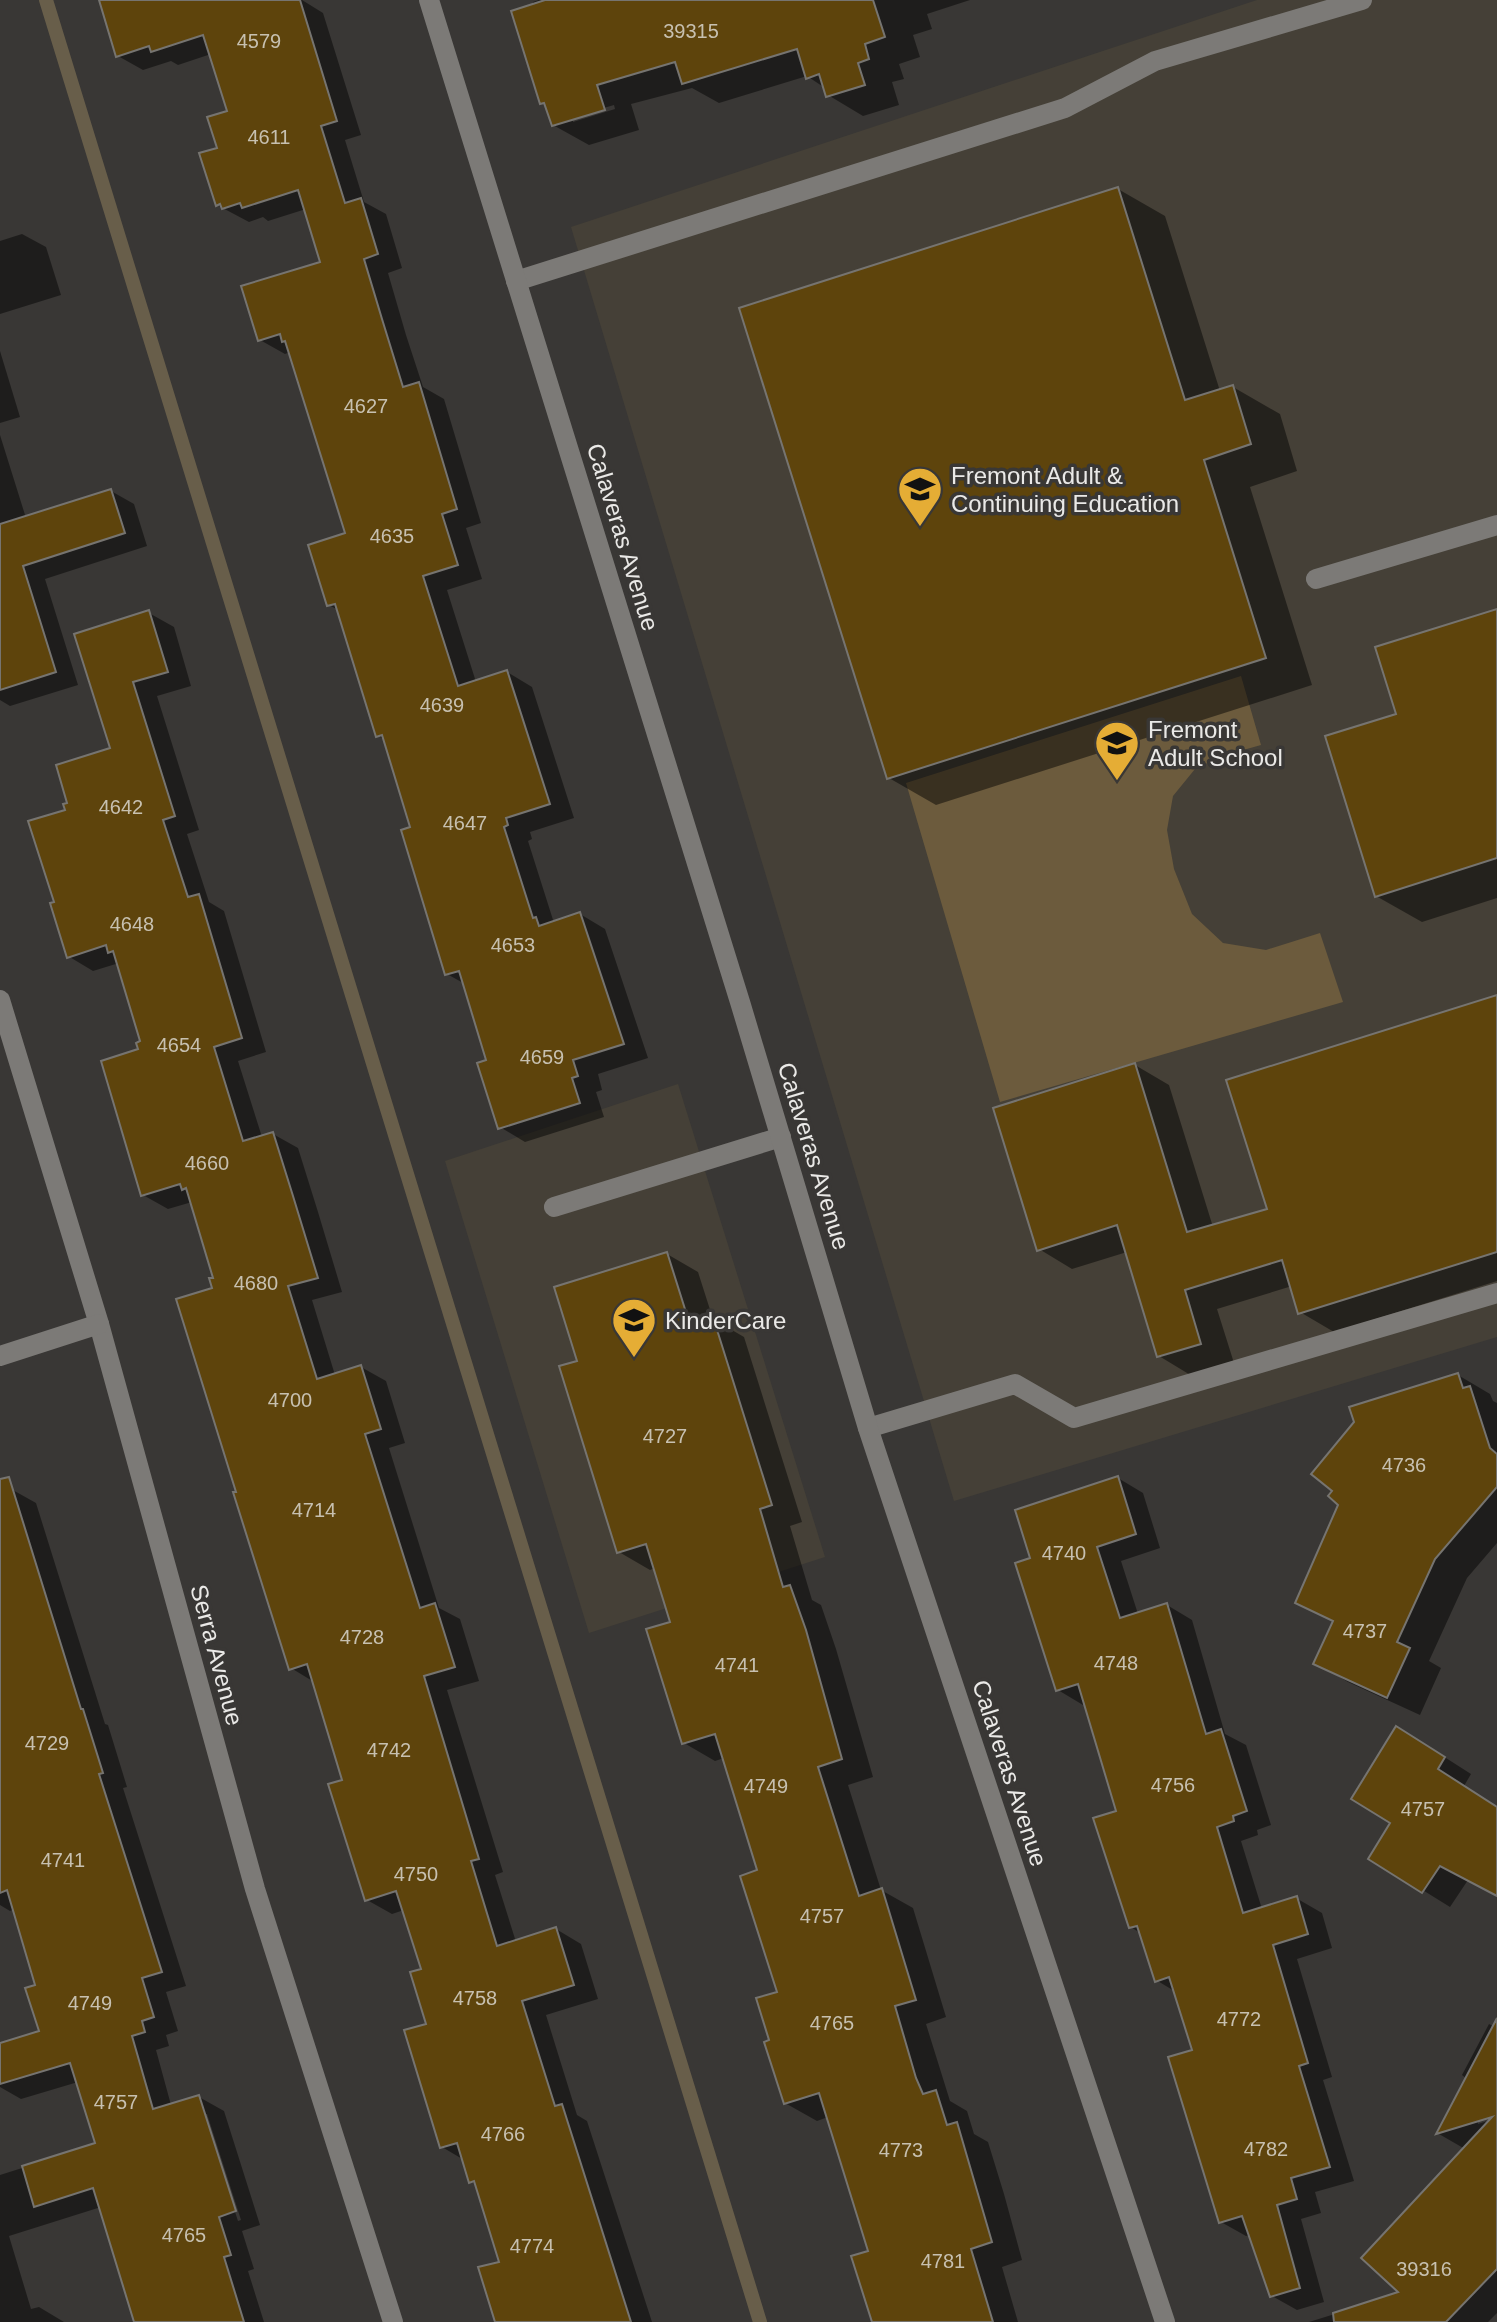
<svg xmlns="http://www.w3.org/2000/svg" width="1497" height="2322" viewBox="0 0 1497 2322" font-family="Helvetica,sans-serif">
<rect width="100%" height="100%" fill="#393735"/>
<g fill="#454037">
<polygon points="1257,0 1497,0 1497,1337 954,1501 571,227"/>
<polygon points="678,1084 825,1557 589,1633 445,1161"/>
</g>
<polygon fill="#6c5b3d" points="1241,676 1261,745 1222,756 1195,769 1173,796 1167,830 1174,869 1192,914 1223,943 1266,950 1320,933 1343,1002 1000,1102 906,783"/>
<g fill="#0007" fill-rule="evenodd">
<polygon points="117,0 302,0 323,13 361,135 345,140 364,202 386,214 402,268 388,273 406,335 423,387 444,399 481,523 466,528 482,579 447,590 476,682 507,672 532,687 574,818 530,832 532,839 528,841 554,923 580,914 605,929 648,1058 598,1074 602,1090 596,1092 604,1117 525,1142 500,1127 488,1062 465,984 447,974 413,828 386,740 378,736 340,611 329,605 347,535 290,352 285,354 260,340 323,263 306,209 268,221 263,217 249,222 217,205 220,149 230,113 211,54 178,65 171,61 143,70 118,56"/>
<path d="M539,0H970L927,14L932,29L913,35L920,57L899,64L904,79L892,82L899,105L863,116L828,95L825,88L807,76L719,103L692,88L631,104L639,130L589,145L553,125L547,106L542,103L533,2ZM614,105L615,109L573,122V117Z"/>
<polygon points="1118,189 1165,216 1220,391 1233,387 1280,414 1297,471 1250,487 1312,685 936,805 889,778"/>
<polygon points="22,234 46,247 61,295 0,314 0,241"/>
<polygon points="0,351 20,417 0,423"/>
<polygon points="0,435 26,518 111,491 134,504 147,546 45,579 78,685 10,706 0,700"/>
<polygon points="149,613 174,627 191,686 157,696 199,830 187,834 209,902 224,911 266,1052 238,1061 262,1137 273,1134 298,1148 318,1212 342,1292 312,1300 335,1375 361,1367 386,1381 405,1443 389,1448 439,1608 460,1619 479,1681 447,1690 503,1872 495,1875 516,1942 556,1929 581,1944 598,1999 546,2015 577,2115 587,2121 652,2322 497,2322 501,2263 478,2186 471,2181 464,2160 442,2147 424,1970 404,1910 392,1914 367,1900 345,1781 314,1682 291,1668 238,1493 215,1289 216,1279 192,1202 168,1209 143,1195 140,1051 143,1042 119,963 93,971 68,956 56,903 67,811 113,749"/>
<polygon points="1497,615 1497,898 1422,922 1376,896 1398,715"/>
<polygon points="1497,1011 1497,1281 1334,1332 1300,1312 1292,1286 1217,1309 1234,1363 1192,1376 1159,1356 1127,1252 1072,1269 1039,1249 1135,1065 1169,1085 1213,1227 1270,1210"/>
<polygon points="667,1254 698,1272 713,1319 744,1337 802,1522 790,1526 812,1600 821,1605 836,1649 873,1777 848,1785 881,1890 913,1908 946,2017 926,2024 950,2101 967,2111 974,2134 988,2142 1004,2194 1022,2260 1002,2267 1018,2322 882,2322 870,2252 828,2117 817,2121 785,2103 771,2041 779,1993 759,1872 724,1758 715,1761 684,1743 672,1623 655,1568 650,1570 619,1552 579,1362"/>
<polygon points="1458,1375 1490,1394 1493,1401 1497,1403 1497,1543 1467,1578 1429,1661 1441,1668 1420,1715 1348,1682 1316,1663 1335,1623 1297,1602"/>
<polygon points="1118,1478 1143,1493 1160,1548 1121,1561 1138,1614 1167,1605 1192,1620 1225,1734 1246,1745 1271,1825 1257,1830 1258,1835 1241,1841 1262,1909 1296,1898 1322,1913 1332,1948 1297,1959 1332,2077 1323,2080 1354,2181 1315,2192 1321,2213 1301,2219 1324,2302 1297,2310 1272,2296 1250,2235 1246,2236 1221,2222 1194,2051 1176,1992 1156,1980 1140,1933 1131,1927 1118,1812 1086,1704 1083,1705 1058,1690 1033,1560"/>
<path d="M11,1489L36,1503L105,1724L108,1725L127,1787L123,1788L186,1986L166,1992L178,2031L166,2035L169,2046L156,2050L171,2105L199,2097L224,2111L260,2225L242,2231L254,2269L248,2271L264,2322H135L101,2207L9,2236L31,2309L39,2307L64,2322H0V2175L98,2144L78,2082L21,2099L0,2087V2045L41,2033L37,1986L14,1909L10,1911L0,1905V1492ZM203,2114H207L241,2220L238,2221Z"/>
<polygon points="1424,1744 1471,1774 1464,1786 1497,1808 1497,1896 1468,1880 1450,1907 1371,1858 1393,1823"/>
<polygon points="1489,2024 1497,2028 1497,2114 1478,2119 1478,2124 1497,2118 1497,2313 1488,2322 1361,2322 1402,2293 1465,2149 1439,2134 1467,2079 1462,2075"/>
<polygon points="1338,2313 1354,2322 1309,2322"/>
</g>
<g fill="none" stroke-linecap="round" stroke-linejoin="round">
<polyline stroke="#685e4a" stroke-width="14" points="46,0 760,2322"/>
</g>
<g fill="#5e440c" stroke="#767470" stroke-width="2">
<polygon points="99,0 300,0 337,121 321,126 345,203 361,198 378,254 364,259 382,319 403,387 419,382 457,509 442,514 458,565 423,576 458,686 507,670 550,804 506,818 508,825 504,827 533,918 536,917 539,926 580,912 624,1044 573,1060 578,1076 572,1078 580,1103 498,1129 477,1063 486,1060 459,971 445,975 401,830 410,827 382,735 376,737 335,604 327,606 308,545 345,533 285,341 282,342 280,334 258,341 241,286 320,262 298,190 242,208 240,203 222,209 220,204 216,206 199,153 217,148 207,117 227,111 203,35 151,52 149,46 116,57"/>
<polygon points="545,0 873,0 885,37 865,44 869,59 858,63 865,85 826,97 819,74 806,79 797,49 682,84 675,62 597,85 605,110 552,126 544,103 540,104 511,11"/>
<polygon points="1118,187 1185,400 1233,385 1251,444 1204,460 1266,658 887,779 739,308"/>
<polygon points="111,489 125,533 23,566 56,672 0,690 0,524"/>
<polygon points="1497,609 1497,858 1375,897 1325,736 1396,714 1375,647"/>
<polygon points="149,610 168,672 133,682 175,816 163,820 188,897 199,894 242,1038 214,1047 243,1141 273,1132 293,1196 318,1278 288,1286 317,1379 361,1365 381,1429 365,1434 420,1608 435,1603 455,1667 424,1676 479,1859 471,1861 497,1946 556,1927 574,1985 522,2001 555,2106 562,2104 631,2322 495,2322 478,2267 499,2262 474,2181 469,2183 457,2143 440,2148 404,2030 426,2024 410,1972 421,1969 396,1891 365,1901 328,1784 342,1780 307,1664 289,1670 233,1492 236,1492 176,1299 212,1288 209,1278 213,1278 186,1188 182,1190 180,1184 141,1196 101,1061 138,1049 136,1043 140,1041 113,951 108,953 106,945 67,958 50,903 54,902 28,821 65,810 63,804 67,803 56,765 110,748 74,634"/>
<polygon points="1497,995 1497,1252 1298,1314 1282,1260 1185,1290 1201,1344 1157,1357 1117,1225 1037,1251 993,1108 1135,1063 1187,1232 1267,1209 1226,1080"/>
<polygon points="667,1252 690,1325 713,1317 772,1505 760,1509 783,1587 790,1585 806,1630 842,1759 818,1767 859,1896 882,1888 916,2000 895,2006 916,2078 923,2094 936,2090 947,2125 957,2122 992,2242 971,2249 993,2322 872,2322 851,2256 868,2251 819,2093 784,2104 764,2042 769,2040 756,1998 777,1992 740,1876 757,1870 715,1734 682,1744 646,1629 670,1622 646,1544 617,1553 559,1366 577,1361 554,1287"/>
<polygon points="1458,1373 1463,1388 1470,1386 1490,1448 1497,1454 1497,1487 1435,1559 1397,1642 1410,1648 1387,1698 1313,1664 1333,1621 1295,1603 1338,1505 1328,1496 1332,1491 1311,1474 1354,1422 1349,1407"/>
<polygon points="1118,1476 1136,1534 1097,1547 1120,1618 1167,1603 1206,1734 1221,1729 1247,1811 1233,1816 1234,1821 1217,1827 1243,1913 1297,1896 1308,1934 1273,1945 1308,2063 1299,2066 1330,2167 1291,2178 1297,2199 1277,2205 1300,2288 1270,2297 1242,2216 1219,2223 1168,2057 1192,2050 1169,1977 1155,1982 1137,1926 1129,1928 1093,1818 1116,1811 1078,1684 1056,1691 1015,1563 1030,1558 1015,1510"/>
<polygon points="9,1477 81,1709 83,1709 103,1773 99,1774 162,1972 142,1978 154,2017 142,2021 145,2032 132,2036 153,2109 199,2095 236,2211 219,2217 231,2255 224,2257 244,2322 134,2322 93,2188 34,2207 22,2166 95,2143 70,2063 0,2084 0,2043 39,2031 25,1988 35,1985 7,1890 0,1893 0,1479"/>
<polygon points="1396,1726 1445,1757 1438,1769 1497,1807 1497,1896 1440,1866 1422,1893 1368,1859 1390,1823 1351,1799"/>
<polygon points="1497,2018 1497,2269 1446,2322 1334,2322 1333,2313 1398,2292 1361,2258 1492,2117 1436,2134"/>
</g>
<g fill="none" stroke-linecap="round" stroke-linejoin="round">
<g stroke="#7c7a77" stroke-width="20">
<polyline points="516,281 1065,108 1155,61 1362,0"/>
<polyline points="1316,579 1497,525"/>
<polyline points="554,1207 781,1137"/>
<polyline points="868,1428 1015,1384 1074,1418 1497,1293"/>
</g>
<g stroke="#7c7a77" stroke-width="20">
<polyline points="429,0 740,1002 868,1428 1165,2322"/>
<polyline points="0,1000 99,1324 255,1889 393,2322"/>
<polyline points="0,1356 99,1324"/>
</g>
</g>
<defs>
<g id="university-pin" transform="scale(2.3)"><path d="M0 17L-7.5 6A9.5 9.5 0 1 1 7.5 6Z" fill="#e5ad35" stroke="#393735"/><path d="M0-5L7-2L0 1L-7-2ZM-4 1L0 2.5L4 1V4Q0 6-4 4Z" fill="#111"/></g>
<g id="school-pin" transform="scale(2.3)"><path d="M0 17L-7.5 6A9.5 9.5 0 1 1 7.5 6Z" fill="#e5ad35" stroke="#393735"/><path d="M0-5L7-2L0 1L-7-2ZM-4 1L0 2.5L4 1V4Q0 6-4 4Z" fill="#111"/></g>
</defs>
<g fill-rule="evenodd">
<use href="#university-pin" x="920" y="489"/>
<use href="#school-pin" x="1117" y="743"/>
<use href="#school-pin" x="634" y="1320"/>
</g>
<g text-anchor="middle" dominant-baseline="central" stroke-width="7" stroke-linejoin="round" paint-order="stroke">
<g font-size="20" fill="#c7c0b0">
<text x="691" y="31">39315</text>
<text x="259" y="41">4579</text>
<text x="269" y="137">4611</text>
<text x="366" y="406">4627</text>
<text x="392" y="536">4635</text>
<text x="442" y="705">4639</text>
<text x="121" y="807">4642</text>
<text x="465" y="823">4647</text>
<text x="132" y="924">4648</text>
<text x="513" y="945">4653</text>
<text x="179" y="1045">4654</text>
<text x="542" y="1057">4659</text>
<text x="207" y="1163">4660</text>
<text x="256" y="1283">4680</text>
<text x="290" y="1400">4700</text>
<text x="665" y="1436">4727</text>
<text x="1404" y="1465">4736</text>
<text x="314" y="1510">4714</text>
<text x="1064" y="1553">4740</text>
<text x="1365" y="1631">4737</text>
<text x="362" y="1637">4728</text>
<text x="1116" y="1663">4748</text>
<text x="737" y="1665">4741</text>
<text x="47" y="1743">4729</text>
<text x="389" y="1750">4742</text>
<text x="1173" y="1785">4756</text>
<text x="766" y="1786">4749</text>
<text x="1423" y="1809">4757</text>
<text x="63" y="1860">4741</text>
<text x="416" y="1874">4750</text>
<text x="822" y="1916">4757</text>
<text x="475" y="1998">4758</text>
<text x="90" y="2003">4749</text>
<text x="1239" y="2019">4772</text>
<text x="832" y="2023">4765</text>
<text x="116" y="2102">4757</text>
<text x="503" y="2134">4766</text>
<text x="1266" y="2149">4782</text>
<text x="901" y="2150">4773</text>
<text x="184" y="2235">4765</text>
<text x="532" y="2246">4774</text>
<text x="943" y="2261">4781</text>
<text x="1424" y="2269">39316</text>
</g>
<g font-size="24" fill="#eae9e7" stroke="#393735" text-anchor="start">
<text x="951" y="475">Fremont Adult &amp;<tspan x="951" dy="28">Continuing Education</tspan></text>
<text x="1148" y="729">Fremont<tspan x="1148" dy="28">Adult School</tspan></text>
<text x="665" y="1320">KinderCare</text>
</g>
<g font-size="24" fill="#eae9e7" stroke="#393735">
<text transform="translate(623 537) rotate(73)">Calaveras Avenue</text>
<text transform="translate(814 1156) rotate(73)">Calaveras Avenue</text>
<text transform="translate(217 1655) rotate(75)">Serra Avenue</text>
<text transform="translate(1010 1773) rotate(72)">Calaveras Avenue</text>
</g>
</g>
</svg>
